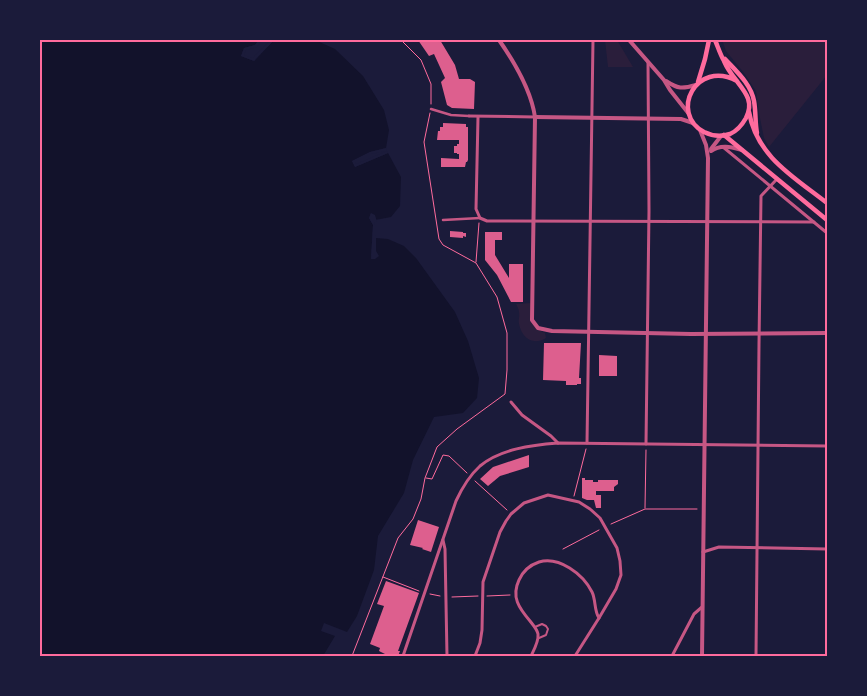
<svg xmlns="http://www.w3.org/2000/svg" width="867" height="696" viewBox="0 0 867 696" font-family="'PT Sans Narrow',sans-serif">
<rect width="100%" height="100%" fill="#1b1b3a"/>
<g fill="#2a1e3b">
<polygon points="605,40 617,40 633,67 608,67"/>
<polygon points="722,40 827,40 827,75 769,147 764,138 759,113 756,91 744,73 726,51"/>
<path d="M531,303C531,319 529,326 545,333L546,338C533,346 522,338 519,324C518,320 520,316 519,312C519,309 517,306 516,304Z"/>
</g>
<polygon fill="#12122b" points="40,40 259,40 255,45 244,48 241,56 254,61 274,40 315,40 335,49 363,76 384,110 389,130 386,148 370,152 352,161 355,167 388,153 401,177 400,206 391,217 375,220 371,213 369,218 373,225 371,259 375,259 376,238 388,239 404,246 416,258 455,312 468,341 479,378 477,398 463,413 434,417 413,460 404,493 378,536 374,570 357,616 347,632 324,623 321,631 335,636 323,656 40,656"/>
<g fill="#1b1b3a">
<polygon points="259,40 262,40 257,47 246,50 244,55 253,58 270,40 274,40 254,61 241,56 244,48 255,45"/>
<polygon points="386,148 387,151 371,154 355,162 356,164 387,151 388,153 355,167 352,161 370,152"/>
<polygon points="371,213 375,215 377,222 374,222 375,225 375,236 376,235 376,251 379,256 375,259 371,259 373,225 369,218"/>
</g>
<g fill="#dd5f8e">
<polygon points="418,40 434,40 435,41 440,40 455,65 459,79 470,79 475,82 474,109 452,108 447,105 441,82 445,78 434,54 429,56"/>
<polygon points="443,123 466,124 466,127 468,127 468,160 467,162 466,162 465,167 441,167 441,158 459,159 459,154 457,154 457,153 454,153 454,146 457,146 457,144 459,144 459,140 437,140 438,131 440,131 440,127 443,127"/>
<polygon points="450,231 463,232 463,233 466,233 466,237 463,236 463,238 450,237"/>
<polygon points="485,232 502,232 502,240 495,240 495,255 509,278 509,264 523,264 523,302 511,302 497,275 485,260"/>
<polygon points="544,343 581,343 579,378 581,378 581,384 577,384 577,385 566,385 566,381 543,380"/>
<polygon points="599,355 617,356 617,376 599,376"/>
<polygon points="529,455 529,467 500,476 488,486 480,479 493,467"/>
<polygon points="582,478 585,478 585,480 593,480 593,482 598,482 598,480 618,480 618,484 614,487 614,491 596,491 596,495 601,495 601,508 596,508 594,500 587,500 582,498"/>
<polygon points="418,520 439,527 431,552 422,549 423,548 410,545"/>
<polygon points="386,581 419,593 398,651 400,651 398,656 389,656 379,651 380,648 370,644 384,606 377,604"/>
</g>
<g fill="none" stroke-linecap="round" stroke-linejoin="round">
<g stroke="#ff6b9d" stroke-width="1">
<polyline points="401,40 421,60 431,84 431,104"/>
<polyline points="476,262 479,223"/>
<polyline points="426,478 432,479 443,455 449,456 467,473"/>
<polyline points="475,481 507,510"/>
<polyline points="574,496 586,449"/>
<polyline points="645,508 646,450"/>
<polyline points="611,524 645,509 697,509"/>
<polyline points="563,549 599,530"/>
<polyline points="383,577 419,591"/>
<polyline points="430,594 440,596"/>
<polyline points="487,596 510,595"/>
<polyline points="452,597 478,596"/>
<polyline points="352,656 398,538 413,519 421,499 425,478 437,447 457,429 505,394 507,370 507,333 497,297 476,263 443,245 439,239 424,142 430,113"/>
</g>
<polyline stroke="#c65784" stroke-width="2" points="535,627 542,624 546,626 548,629 546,635 539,638"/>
<g stroke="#c65784" stroke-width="2.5">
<polyline points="431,109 451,115 469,116"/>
<polyline points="443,220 480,218"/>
</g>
<g stroke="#c65784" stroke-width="3">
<polyline points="469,116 535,117"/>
<polyline points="478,117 476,209 480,218 487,221 814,222"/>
<polyline points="723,147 827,233"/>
<polyline points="511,402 522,415 551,436 558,443"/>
<polyline points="587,443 593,40"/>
<polyline points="646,444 649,211 648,62"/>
<polyline points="443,540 445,549 447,656"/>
<polyline points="703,552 719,547 827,549"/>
<path d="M403,656L456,501C462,488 469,476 480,466C500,449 532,445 558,443L827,446"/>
<polyline points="475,656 480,643 482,630 483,582 500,532 506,521 511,514 524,503 548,495 579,502 590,509 600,518 617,548 620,561 621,575 616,589 599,618"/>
<path d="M531,656C534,650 539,641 538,634C537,629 533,625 530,621C519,608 511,597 519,580C523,571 530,565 539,562C559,556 583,574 592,592C596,600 594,611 599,618L575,656"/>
<polyline points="672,656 694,614 702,607"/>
<polyline points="756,656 759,344 761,196 777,179"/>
</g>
<g stroke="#c65784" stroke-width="4">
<path d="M499,40C515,63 531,90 535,117L532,320L538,328L552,331L691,334L827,333"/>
<polyline points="629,40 664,80 670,90 689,114"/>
<path d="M666,81C678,89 682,89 696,85"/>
<polyline points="535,117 681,119 693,123"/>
<polyline points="700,130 706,145 708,158 702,656"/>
<polyline points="711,149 721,136"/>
<path d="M711,151C721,144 731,147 742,150"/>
</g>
<g stroke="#ff6b9d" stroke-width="4.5">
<path d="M715,40C718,47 720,54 724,61C727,68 732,75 736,80C746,93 754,102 746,118C742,125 737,131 730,134C721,137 712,136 704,132C669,113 696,59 737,81"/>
<path d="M725,59C736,71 751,84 754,101C756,112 755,123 757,133"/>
<polyline points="698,82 705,59 709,40"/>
<path d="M749,112C757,157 794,177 827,203"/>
<polyline points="724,135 827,220"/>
</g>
</g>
<rect width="867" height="696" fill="none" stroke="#1b1b3a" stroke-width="82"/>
<rect x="41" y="41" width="785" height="614" fill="none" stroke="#ff6b9d" stroke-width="2"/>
</svg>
